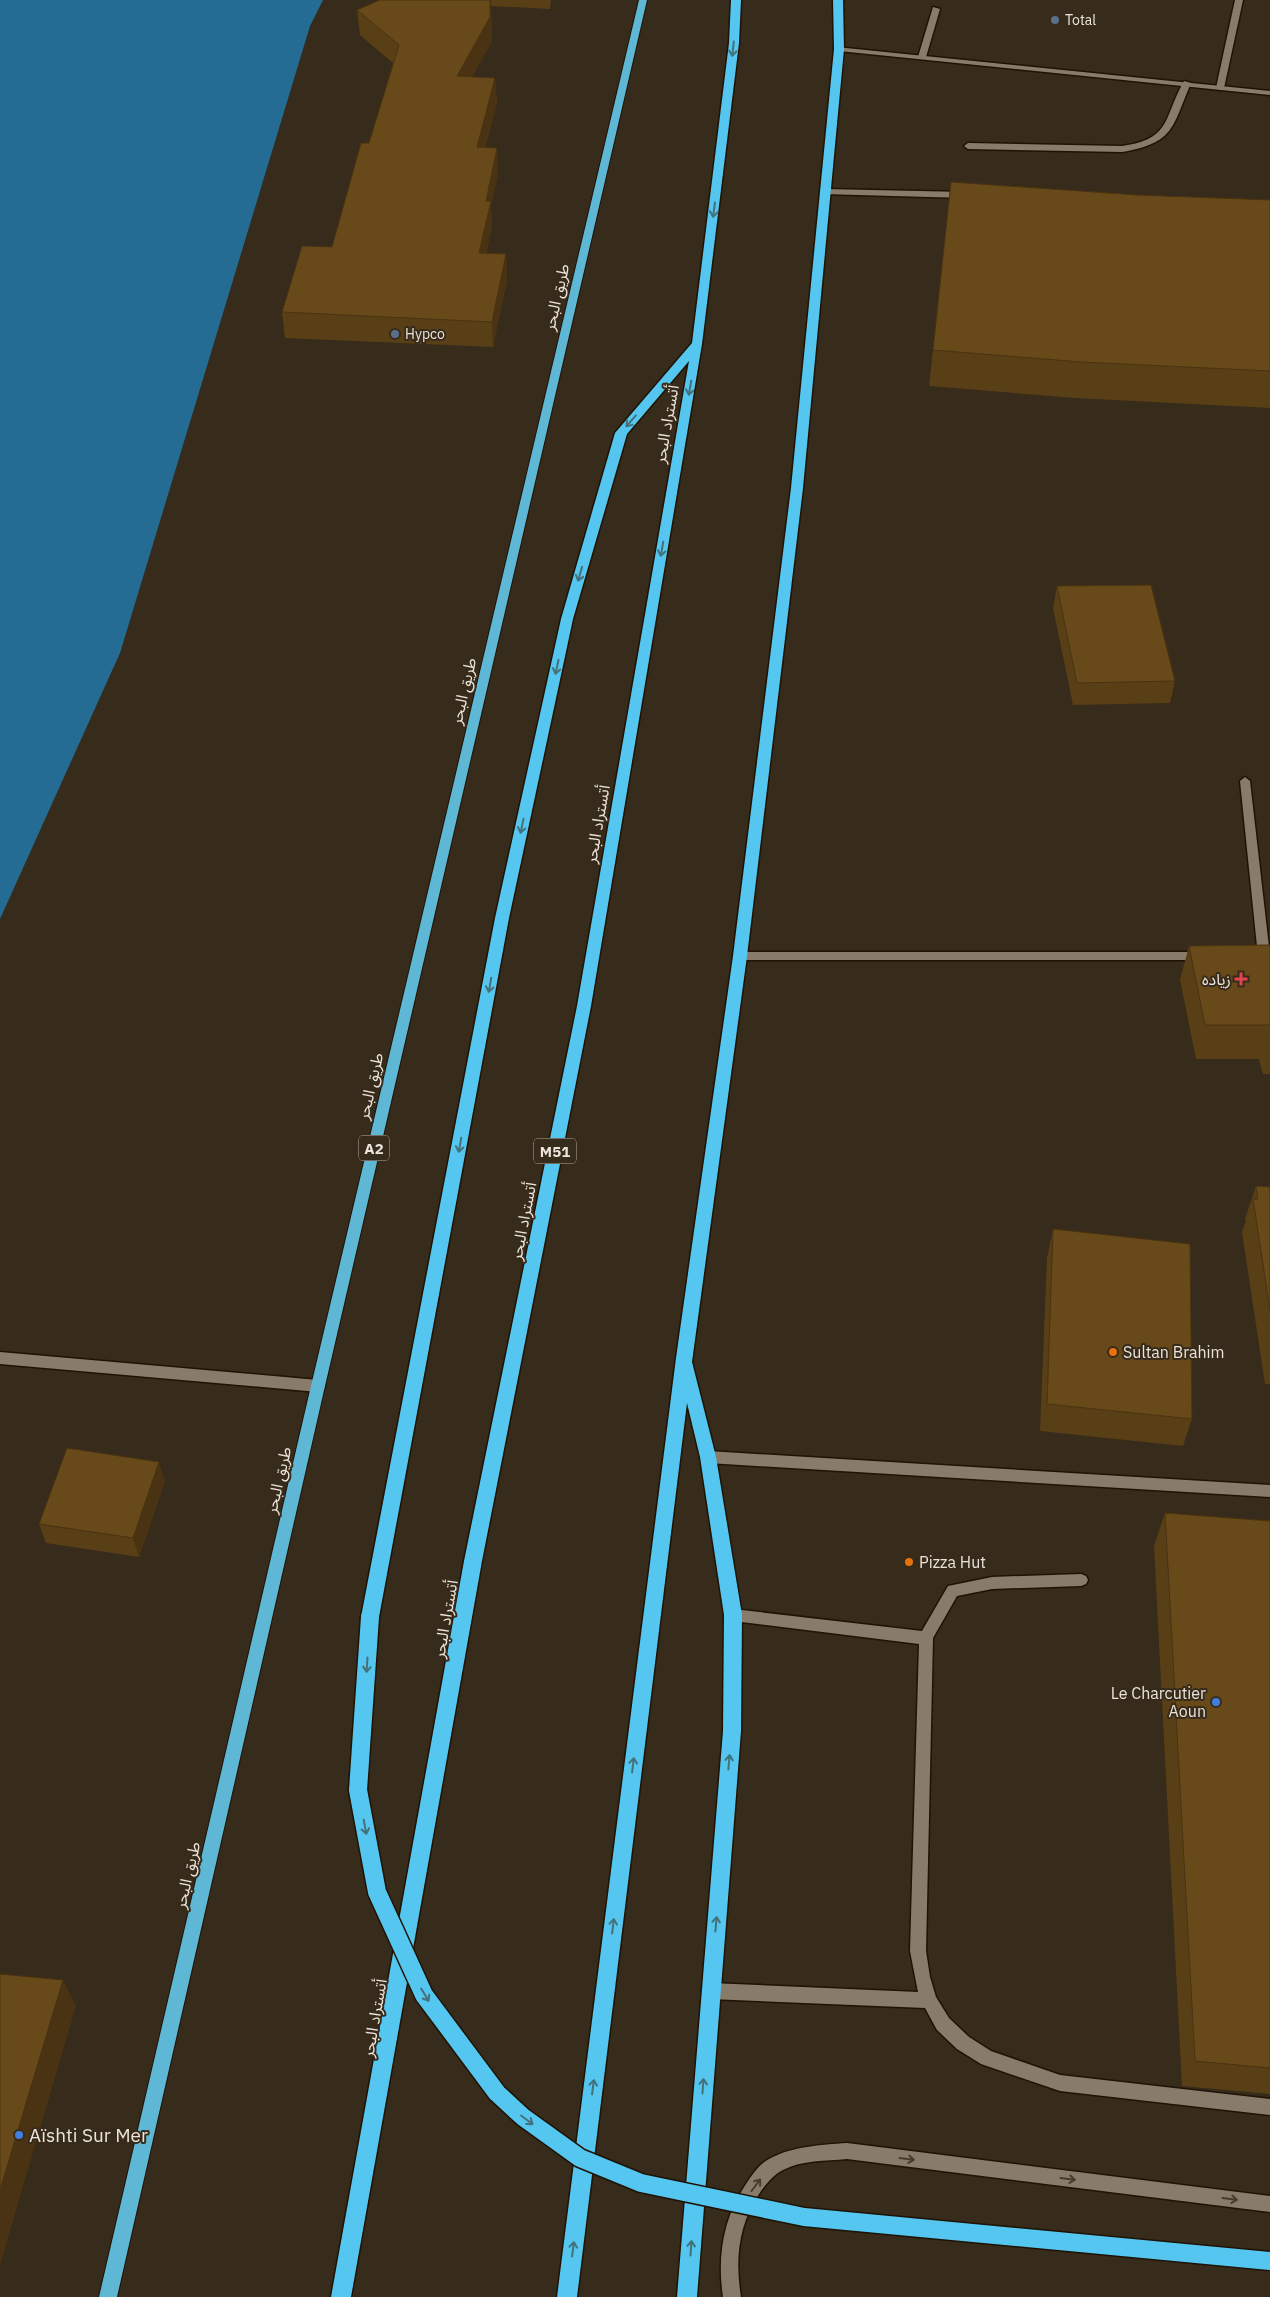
<svg xmlns="http://www.w3.org/2000/svg" width="1270" height="2297" viewBox="0 0 1270 2297" font-family="'IBM Plex Sans','Noto Sans Arabic',sans-serif">
<rect width="100%" height="100%" fill="#372b1b"/>
<polygon fill="#256c95" points="0,0 323,0 310,26 120,653 0,919"/>
<g fill="none" stroke-linecap="round" stroke-linejoin="round">
<g stroke="#1e1305" stroke-width="3">
<g id="service">
<polygon points="1235,0 1243,0 1224,88 1220,90 1216,88"/>
<polygon points="933,7 940,9 926,57 922,59 918,57"/>
<path d="M1184,81L1191,83C1172,127 1175,143 1122,152L968,149L964,146L968,143L1122,146C1172,139 1163,118 1184,81Z"/>
<polygon points="825,189 965,192 969,195 965,198 822,194 821,192"/>
<polygon points="1245,777 1250,781 1270,956 1264,960 1258,956 1240,781"/>
<polygon points="0,1352 318,1380 323,1382 325,1386 323,1390 318,1392 0,1364"/>
<polygon points="708,1451 1270,1485 1270,1497 708,1463 703,1461 701,1457 703,1453"/>
<polygon points="1081,1574 1086,1576 1088,1580 1086,1584 1081,1586 992,1589 957,1596 933,1638 926,1951 930,1977 936,1997 949,2018 969,2037 991,2051 1060,2075 1270,2099 1270,2115 1060,2091 981,2064 957,2049 937,2030 925,2008 710,1999 704,1997 702,1991 704,1985 710,1983 918,1992 910,1951 919,1644 733,1621 728,1620 726,1615 728,1610 733,1609 922,1631 948,1586 953,1585 992,1577"/>
</g>
</g>
<g stroke="#1e1305" stroke-width="3">
<g id="minor">
<polygon points="836,47 1270,91 1270,95 839,51 836,51"/>
<polygon points="740,952 1203,952 1209,956 1203,960 740,960 734,956"/>
<path d="M847,2143L1270,2196V2212L847,2159C826,2161 802,2160 783,2170C773,2175 765,2185 759,2194C738,2226 735,2260 741,2297H723C717,2257 723,2218 746,2184C752,2175 759,2164 769,2159C793,2146 820,2145 847,2143Z"/>
</g>
</g>
<g stroke="#1e1305" stroke-width="2">
<polygon id="trunk" points="639,0 647,0 325,1386 117,2297 99,2297 311,1386"/>
</g>
<g stroke="#1e1305" stroke-width="3">
<g id="motorway">
<polygon points="731,0 741,0 739,43 702,344 591,1006 482,1561 351,2297 331,2297 464,1561 577,1006 689,361 627,434 573,619 509,918 379,1617 376,1623 370,1625 364,1623 361,1617 495,918 561,619 615,433 692,343 729,43"/>
<polygon points="833,0 843,0 844,49 803,488 747,956 692,1362 716,1457 742,1615 741,1731 697,2297 677,2297 723,1731 724,1615 700,1457 687,1403 577,2297 557,2297 676,1358 733,956 791,488 834,49"/>
</g>
</g>
<use href="#service" fill="#897b69" fill-rule="evenodd"/>
<use href="#minor" fill="#897b69" fill-rule="evenodd"/>
<use href="#trunk" fill="#5eb7d4" fill-rule="evenodd"/>
<use href="#motorway" fill="#54c6ef" fill-rule="evenodd"/>
<g stroke="#1e1305" stroke-width="21" stroke-linecap="butt">
<polyline id="motorway-bridge" points="370,1617 358,1790 377,1892 424,1995 497,2093 523,2117 580,2158 641,2183 804,2217 1270,2261"/>
</g>
<use href="#motorway-bridge" stroke="#54c6ef" stroke-width="18"/>
</g>
<g fill="#593f16">
<polygon points="380,0 551,0 550,9 491,6 492,41 472,77 495,78 497,103 485,148 498,174 491,206 492,226 486,254 506,254 507,280 493,347 285,338 282,312 332,247 369,143 394,64 360,35 357,10"/>
<polygon points="951,182 1137,195 1270,200 1270,408 1075,398 929,386"/>
<polygon points="1057,586 1175,681 1170,703 1073,705 1053,608"/>
<polygon points="1270,945 1270,1074 1263,1074 1259,1059 1196,1059 1180,980 1189,946"/>
<polygon points="1256,1186 1270,1187 1270,1384 1265,1384 1242,1232 1246,1221 1245,1219"/>
<polygon points="1053,1229 1192,1419 1183,1446 1040,1431 1047,1258"/>
<polygon points="165,1481 139,1557 46,1543 39,1524"/>
<polygon points="1165,1513 1270,1521 1270,2094 1182,2086 1154,1546"/>
</g>
<g fill="#493312">
<polygon points="490,0 491,0 492,41 459,101 457,76"/>
<polygon points="495,78 497,103 479,173 477,147"/>
<polygon points="497,148 498,174 491,206 492,226 481,279 479,253 486,201"/>
<polygon points="506,254 507,280 493,347 492,322"/>
<polygon points="159,1462 165,1481 139,1557 133,1538"/>
<polygon points="63,1980 76,2006 0,2265 0,2190"/>
</g>
<g fill="#684919" stroke="#493312">
<polygon points="380,0 490,0 490,17 457,76 495,78 477,147 497,148 486,201 491,201 479,253 506,254 492,322 282,312 302,246 332,247 361,143 369,143 399,45 357,10"/>
<polygon points="951,182 1137,195 1270,200 1270,371 1081,362 933,350"/>
<polygon points="1151,585 1175,681 1077,683 1057,586"/>
<polygon points="1270,945 1270,1026 1270,1025 1205,1025 1189,946"/>
<polygon points="1256,1186 1270,1187 1270,1310 1253,1199 1258,1199"/>
<polygon points="1053,1229 1190,1244 1192,1419 1047,1404"/>
<polygon points="67,1448 159,1462 133,1538 39,1524"/>
<polygon points="1165,1513 1270,1521 1270,2068 1195,2061"/>
<polygon points="0,1974 63,1980 0,2190"/>
</g>
<defs><path id="oneway-shaft" d="M-6 0H5M1.5-3L5.5 0L1.5 3" fill="none" stroke-width="1.6" stroke-linecap="round" stroke-linejoin="round" transform="scale(1.25)"/></defs>
<g stroke="#44717a">
<use href="#oneway-shaft" transform="translate(733 49) rotate(96)"/>
<use href="#oneway-shaft" transform="translate(714 210) rotate(97)"/>
<use href="#oneway-shaft" transform="translate(690 388) rotate(100)"/>
<use href="#oneway-shaft" transform="translate(631 421) rotate(131)"/>
<use href="#oneway-shaft" transform="translate(662 549) rotate(100)"/>
<use href="#oneway-shaft" transform="translate(580 574) rotate(106)"/>
<use href="#oneway-shaft" transform="translate(557 667) rotate(102)"/>
<use href="#oneway-shaft" transform="translate(522 826) rotate(102)"/>
<use href="#oneway-shaft" transform="translate(490 985) rotate(100)"/>
<use href="#oneway-shaft" transform="translate(460 1145) rotate(100)"/>
<use href="#oneway-shaft" transform="translate(367 1665) rotate(94)"/>
<use href="#oneway-shaft" transform="translate(729 1762) rotate(-85)"/>
<use href="#oneway-shaft" transform="translate(633 1765) rotate(-83)"/>
<use href="#oneway-shaft" transform="translate(365 1827) rotate(80)"/>
<use href="#oneway-shaft" transform="translate(716 1924) rotate(-85)"/>
<use href="#oneway-shaft" transform="translate(613 1926) rotate(-83)"/>
<use href="#oneway-shaft" transform="translate(425 1995) rotate(59)"/>
<use href="#oneway-shaft" transform="translate(703 2086) rotate(-86)"/>
<use href="#oneway-shaft" transform="translate(593 2087) rotate(-83)"/>
<use href="#oneway-shaft" transform="translate(527 2120) rotate(37)"/>
<use href="#oneway-shaft" transform="translate(691 2248) rotate(-86)"/>
<use href="#oneway-shaft" transform="translate(573 2249) rotate(-83)"/>
</g>
<g stroke="#473b2b">
<use href="#oneway-shaft" transform="translate(907 2159) rotate(7)"/>
<use href="#oneway-shaft" transform="translate(1068 2179) rotate(7)"/>
<use href="#oneway-shaft" transform="translate(756 2185) rotate(-53)"/>
<use href="#oneway-shaft" transform="translate(1230 2199) rotate(7)"/>
</g>
<g fill="#5c6f8a" stroke="#372b1b" stroke-width="2">
<circle cx="1055" cy="20" r="5"/>
<circle cx="395" cy="334" r="5"/>
</g>
<path fill="#e0444e" stroke="#372b1b" stroke-width="2" d="M1238.5 971.5h5v5h5v5h-5v5h-5v-5h-5v-5h5z"/>
<g fill="#e8710a" stroke="#372b1b" stroke-width="2">
<circle cx="1113" cy="1352" r="5"/>
<circle cx="909" cy="1562" r="5"/>
</g>
<g fill="#3f7fe0" stroke="#372b1b" stroke-width="2">
<circle cx="1216" cy="1702" r="5"/>
<circle cx="19" cy="2135" r="5"/>
</g>
<g text-anchor="middle" dominant-baseline="central" stroke-width="4" stroke-linejoin="round" paint-order="stroke">
<g font-size="14" fill="#ece4da" stroke="#372b1b" text-anchor="start">
<text x="1065" y="20">Total</text>
<text x="405" y="334">Hypco</text>
</g>
<g fill="#372b1b" stroke="#b6aca1" stroke-width="1">
<rect x="359" y="1135.5" width="30" height="25" rx="4"/>
<rect x="534" y="1138.5" width="42" height="25" rx="4"/>
</g>
<g font-size="15" font-weight="bold" fill="#ece4da">
<text x="374" y="1148">A2</text>
<text x="555" y="1151">M51</text>
</g>
<g font-size="16" fill="#ece4da" stroke="#372b1b">
<text transform="translate(556 297) rotate(-77)">طريق البحر</text>
<text transform="translate(666 424) rotate(-80)">أتستراد البحر</text>
<text transform="translate(463 691) rotate(-77)">طريق البحر</text>
<text transform="translate(597 824) rotate(-80)">أتستراد البحر</text>
<text transform="translate(370 1086) rotate(-77)">طريق البحر</text>
<text transform="translate(523 1221) rotate(-79)">أتستراد البحر</text>
<text transform="translate(278 1480) rotate(-77)">طريق البحر</text>
<text transform="translate(445 1619) rotate(-80)">أتستراد البحر</text>
<text transform="translate(187 1875) rotate(-77)">طريق البحر</text>
<text transform="translate(374 2018) rotate(-80)">أتستراد البحر</text>
</g>
<g font-size="16" fill="#ece4da" stroke="#372b1b" text-anchor="end">
<text x="1231" y="979">زياده</text>
<text x="1123" y="1352" text-anchor="start">Sultan Brahim</text>
<text x="919" y="1562" text-anchor="start">Pizza Hut</text>
<text x="1206" y="1693">Le Charcutier<tspan x="1206" dy="18">Aoun</tspan></text>
</g>
<g font-size="19" fill="#ece4da" stroke="#372b1b" text-anchor="start">
<text x="29" y="2135">Aïshti Sur Mer</text>
</g>
</g>
</svg>
